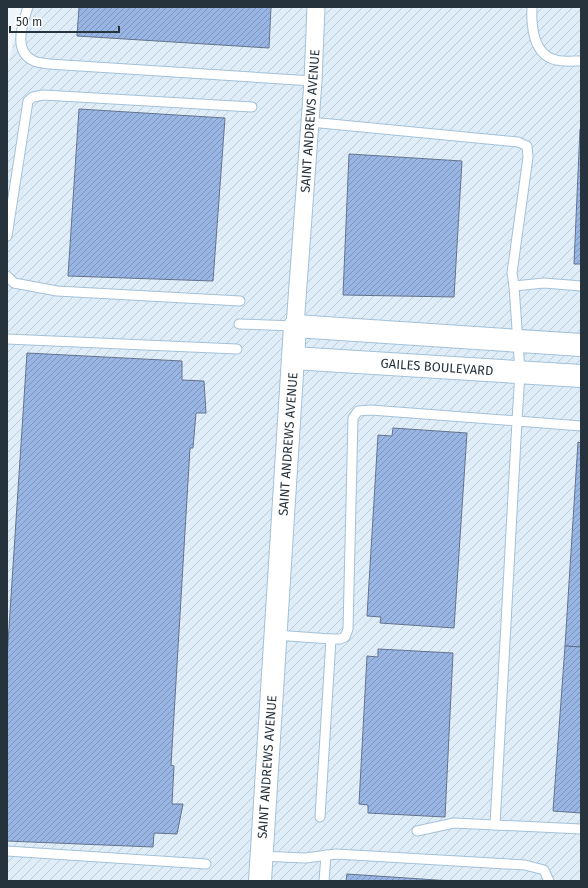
<svg xmlns="http://www.w3.org/2000/svg" width="588" height="888" viewBox="0 0 588 888" font-family="'Fira Sans',sans-serif">
<defs>
<pattern id="industrial-furrows" width="10" height="10" patternUnits="userSpaceOnUse"><rect width="10" height="10" fill="#dfedf8"/><path d="M-1 1l2-2M0 10L10 0M9 11l2-2" fill="none" stroke="#bfccd6"/></pattern>
<pattern id="building-hatch" width="6" height="6" patternUnits="userSpaceOnUse"><rect width="6" height="6" fill="#99b5e4"/><path d="M-1 1l2-2M0 6l6-6M5 7l2-2" fill="none" stroke="#7d94ba"/></pattern>
</defs>
<rect width="100%" height="100%" fill="#eff5fa"/>
<polygon fill="url(#industrial-furrows)" points="22,7 581,7 581,881 7,881 7,70"/>
<g fill="url(#building-hatch)" stroke="#63738d">
<polygon points="79,7 271,7 269,48 77,36"/>
<polygon points="79,109 225,118 213,281 68,276"/>
<polygon points="580,129 581,129 581,264 574,264"/>
<polygon points="349,154 462,161 454,297 343,295"/>
<polygon points="27,353 182,361 182,380 204,381 206,413 196,413 193,448 190,448 171,765 174,766 172,804 183,804 177,834 154,833 153,847 7,841 7,658"/>
<polygon points="393,428 467,433 454,628 380,623 381,617 367,616 378,435 392,436"/>
<polygon points="578,442 581,443 581,647 565,646"/>
<polygon points="565,646 581,647 581,813 553,811"/>
<polygon points="378,649 453,653 445,817 368,813 368,805 359,804 367,656 378,657"/>
<polygon points="347,874 451,881 346,881"/>
</g>
<g fill="none" stroke-linecap="round" stroke-linejoin="round">
<g stroke="#a4c1d8" stroke-width="11">
<g id="service">
<path d="M28,7C23,23 12,51 34,61C38,63 44,63 49,64L313,81"/>
<path d="M532,7C531,25 533,55 556,60C564,62 573,61 581,61"/>
<polyline points="310,122 518,142 527,146 528,157 512,273 514,286 544,283 581,286"/>
<polyline points="7,236 28,101 33,97 43,95 252,107"/>
<polyline points="7,276 14,283 57,291 240,301"/>
<polyline points="514,286 520,372 517,421 581,426"/>
<polyline points="239,324 295,326"/>
<polyline points="7,339 237,349"/>
<polyline points="275,635 331,639 320,817"/>
<polyline points="331,639 340,639 345,637 348,629 353,418 358,411 371,410 517,421 495,825"/>
<polyline points="417,831 454,823 581,829"/>
<polyline points="7,851 206,864"/>
<polyline points="261,856 305,858 336,854 525,865 544,870 549,881"/>
<polyline points="324,881 326,855"/>
</g>
</g>
<g stroke="#a4c1d8" stroke-width="19">
<polyline id="minor" points="295,326 313,81 316,7"/>
</g>
<g stroke="#a4c1d8" stroke-width="24">
<g id="tertiary">
<polyline points="293,358 581,376"/>
<polyline points="260,881 295,326 581,345"/>
</g>
</g>
<use href="#service" stroke="#fff" stroke-width="9"/>
<use href="#minor" stroke="#fff" stroke-width="17"/>
<use href="#tertiary" stroke="#fff" stroke-width="22"/>
</g>
<g text-anchor="middle" dominant-baseline="central" stroke-width="3.5" stroke-linejoin="round" paint-order="stroke">
<g font-size="13" fill="#27333c" stroke="#fff">
<text transform="translate(310 121) rotate(-86)">SAINT ANDREWS AVENUE</text>
<text transform="translate(437 367) rotate(4)">GAILES BOULEVARD</text>
<text transform="translate(288 444) rotate(-86)">SAINT ANDREWS AVENUE</text>
<text transform="translate(267 767) rotate(-86)">SAINT ANDREWS AVENUE</text>
</g>
</g>
<rect width="588" height="888" fill="none" stroke="#27333c" stroke-width="16"/>
<path d="M10 26v6h109v-6" fill="none" stroke="#27333c" stroke-width="2"/>
<text x="16" y="26" font-size="12" fill="#27333c" stroke="#ffffff" stroke-width="3" paint-order="stroke">50 m</text>
</svg>
